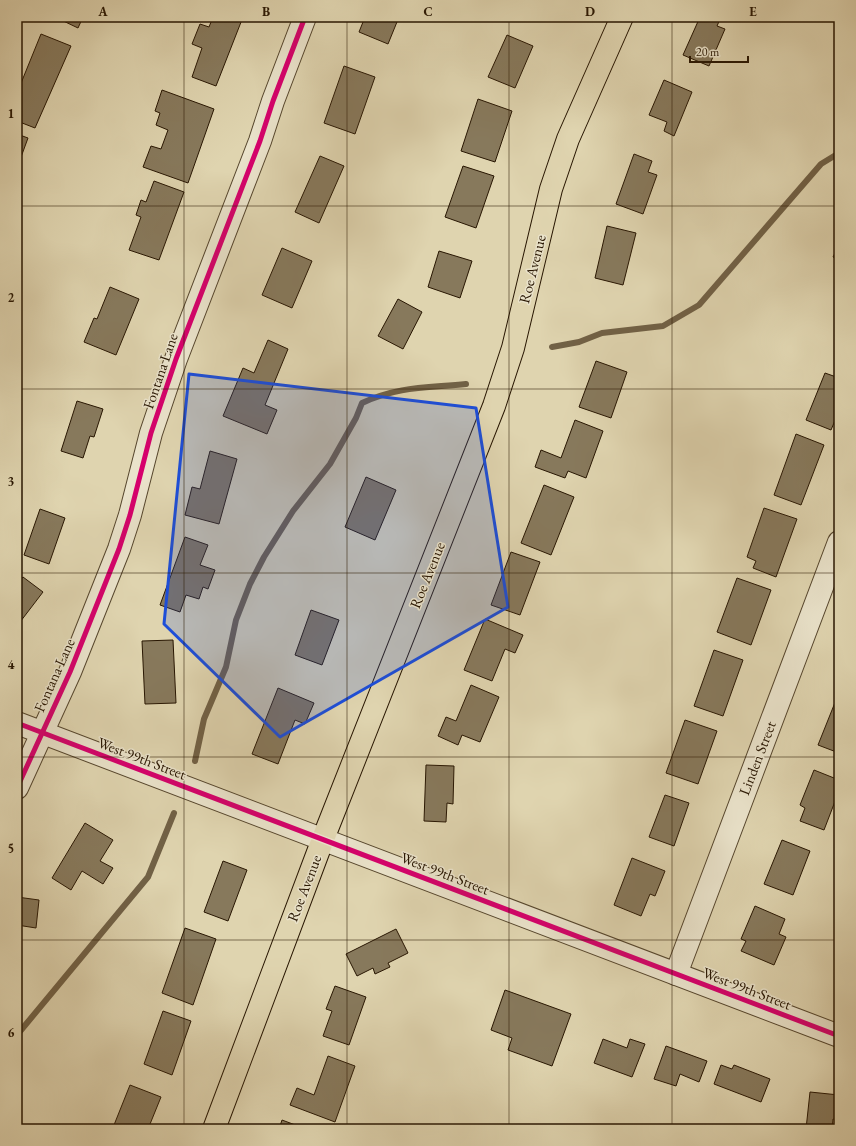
<svg xmlns="http://www.w3.org/2000/svg" width="856" height="1146" viewBox="0 0 856 1146" font-family="'EB Garamond',serif">
<rect width="100%" height="100%" fill="#dfd4af"/>
<filter id="stains"><feTurbulence type="fractalNoise" baseFrequency=".005" numOctaves="4"/><feColorMatrix values="0 0 0 0 .2 0 0 0 0 .09 0 0 0 0 .02 0 0 0 .5 -.17"/></filter>
<radialGradient id="worn" r=".72"><stop offset=".6" stop-color="#630" stop-opacity="0"/><stop offset="1" stop-color="#630" stop-opacity=".3"/></radialGradient>
<g fill="none" stroke-linecap="round" stroke-linejoin="round">
<g stroke="#716146" stroke-width="6">
<polyline points="552,347 579,342 602,333 663,326 699,305 821,164 839,153"/>
<path d="M195,761L204,719L226,667L236,620L250,584L264,557L293,511L330,464L356,418L362,403C398,386 428,388 466,384"/>
<polyline points="17,1035 148,877 174,813"/>
</g>
</g>
<g fill="#87795c" stroke="#281602">
<polygon points="55,17 83,17 78,28"/>
<polygon points="213,17 243,17 216,86 192,77 202,48 192,44 200,24 209,27"/>
<polygon points="365,17 399,17 388,44 359,32"/>
<polygon points="700,17 721,17 717,26 725,29 709,66 683,55"/>
<polygon points="41,34 71,46 35,128 17,121 17,93"/>
<polygon points="507,35 533,46 515,88 488,77"/>
<polygon points="344,66 375,77 355,134 324,123"/>
<polygon points="664,80 692,92 674,136 664,131 667,122 649,115"/>
<polygon points="162,90 214,109 188,183 143,167 151,146 161,149 168,130 156,125 160,113 155,111"/>
<polygon points="478,99 512,111 495,162 461,151"/>
<polygon points="17,134 28,138 17,168"/>
<polygon points="634,154 652,161 648,172 657,175 643,214 616,204"/>
<polygon points="320,156 344,166 319,223 295,212"/>
<polygon points="463,166 494,176 476,228 445,217"/>
<polygon points="154,181 184,192 159,260 129,250 141,217 136,215 141,200 146,202"/>
<polygon points="607,226 636,233 623,285 595,278"/>
<polygon points="839,245 839,260 833,257"/>
<polygon points="282,248 312,261 292,308 262,295"/>
<polygon points="439,251 472,261 460,298 428,287"/>
<polygon points="110,287 139,299 116,355 84,342 94,318 97,319"/>
<polygon points="398,299 422,312 403,349 378,336"/>
<polygon points="268,340 288,349 265,405 277,410 267,434 223,416 243,368 254,373"/>
<polygon points="596,361 627,372 611,418 579,407"/>
<polygon points="825,373 839,378 839,411 831,430 806,420"/>
<polygon points="77,401 103,409 94,437 90,436 83,458 61,451"/>
<polygon points="575,420 603,431 586,478 568,471 565,478 535,467 541,450 561,458"/>
<polygon points="796,434 824,445 801,505 774,495"/>
<polygon points="210,451 237,459 219,524 185,515 192,487 200,489"/>
<polygon points="366,477 396,490 375,540 345,527"/>
<polygon points="544,485 574,497 551,555 521,543"/>
<polygon points="764,508 797,519 776,577 753,568 756,561 747,557"/>
<polygon points="40,509 65,518 49,564 24,555"/>
<polygon points="185,537 208,545 200,565 215,570 208,589 203,587 199,599 186,595 180,612 160,605"/>
<polygon points="511,552 540,562 520,615 491,605"/>
<polygon points="23,577 43,592 17,626 17,584"/>
<polygon points="737,578 771,590 751,645 717,632"/>
<polygon points="311,610 339,620 322,665 295,655"/>
<polygon points="485,619 523,635 515,653 505,649 492,681 464,670"/>
<polygon points="173,640 176,703 145,704 142,641"/>
<polygon points="714,650 743,660 723,716 694,706"/>
<polygon points="471,685 499,697 480,742 462,735 458,745 438,736 446,717 456,721"/>
<polygon points="278,688 314,703 305,724 295,720 278,764 252,754"/>
<polygon points="838,695 839,695 839,753 818,745"/>
<polygon points="685,720 717,731 698,784 666,773"/>
<polygon points="426,765 454,766 453,804 447,803 446,822 424,821"/>
<polygon points="814,770 839,780 839,791 824,830 800,821 805,808 800,805"/>
<polygon points="665,795 689,803 674,846 649,837"/>
<polygon points="85,823 113,840 100,861 113,868 103,884 82,871 71,890 52,878"/>
<polygon points="782,840 810,851 793,895 764,884"/>
<polygon points="632,858 665,871 655,896 650,894 641,916 614,905"/>
<polygon points="223,861 247,870 228,921 204,912"/>
<polygon points="17,897 39,900 36,928 17,925"/>
<polygon points="755,906 785,919 779,934 786,937 774,965 741,951 746,941 741,939"/>
<polygon points="185,928 216,939 193,1005 162,993"/>
<polygon points="396,929 408,953 388,963 390,967 375,974 373,968 357,976 346,954"/>
<polygon points="335,986 366,997 349,1045 323,1036 332,1011 326,1009"/>
<polygon points="505,990 571,1014 552,1066 508,1050 512,1038 491,1030"/>
<polygon points="163,1011 191,1021 172,1075 144,1064"/>
<polygon points="603,1039 627,1048 630,1039 645,1044 632,1077 594,1063"/>
<polygon points="666,1046 707,1061 699,1082 680,1074 676,1086 654,1079"/>
<polygon points="328,1056 355,1066 335,1122 290,1105 297,1088 314,1095"/>
<polygon points="721,1065 732,1069 734,1065 770,1079 761,1102 714,1084"/>
<polygon points="130,1085 161,1097 148,1129 125,1129 114,1125"/>
<polygon points="810,1092 839,1095 839,1120 833,1119 832,1129 806,1129"/>
<polygon points="282,1120 306,1129 279,1129"/>
</g>
<g fill="none" stroke-linecap="round" stroke-linejoin="round">
<g stroke="#56462d" stroke-width="24">
<g id="minor">
<polyline points="17,723 839,1036"/>
<polyline points="17,788 70,672 119,549 130,515 151,433 176,359 260,141 273,101 305,17"/>
<polyline points="676,974 839,542"/>
</g>
</g>
<g stroke="#281602" stroke-width="24">
<polyline id="major" points="214,1129 323,839 494,406 513,348 551,189 568,139 622,17"/>
</g>
<use href="#minor" stroke="#eae3cb" stroke-width="22"/>
<use href="#major" stroke="#dfd4af" stroke-width="22"/>
<g stroke="#eae3cb" stroke-width="8">
<g id="cycleway">
<polyline points="17,723 839,1036"/>
<polyline points="17,788 70,672 119,549 130,515 151,433 176,359 260,141 273,101 305,17"/>
</g>
</g>
<use href="#cycleway" stroke="#d6006c" stroke-width="5"/>
</g>
<path fill="#1d4ed8" fill-opacity="0.2" stroke="#1d4ed8" stroke-width="3" stroke-linejoin="round" d="M189,374L476,408L508,607L280,737L164,624Z"/>
<path fill="none" stroke="#281602" stroke-width="1" stroke-opacity="0.55" d="M184,17V1129M347,17V1129M509,17V1129M672,17V1129M17,206H839M17,389H839M17,573H839M17,757H839M17,940H839"/>
<g text-anchor="middle" dominant-baseline="central" stroke-width="3" stroke-linejoin="round" paint-order="stroke">
<g font-size="15" fill="#281602" stroke="#eae3cb">
<text transform="translate(532 269) rotate(-76)">Roe Avenue</text>
<text transform="translate(160 371) rotate(-71)">Fontana Lane</text>
<text transform="translate(427 575) rotate(-68)">Roe Avenue</text>
<text transform="translate(54 675) rotate(-66)">Fontana Lane</text>
<text transform="translate(142 758) rotate(21)">West 99th Street</text>
<text transform="translate(757 758) rotate(-69)">Linden Street</text>
<text transform="translate(445 873) rotate(21)">West 99th Street</text>
<text transform="translate(304 888) rotate(-69)">Roe Avenue</text>
<text transform="translate(747 988) rotate(21)">West 99th Street</text>
</g>
</g>
<rect width="856" height="1146" fill="none" stroke="#dfd4af" stroke-width="44"/>
<path d="M690 56v6h58v-6" fill="none" stroke="#281602" stroke-width="2"/>
<text x="696" y="56" font-size="12" fill="#281602" stroke="#eae3cb" stroke-width="3" paint-order="stroke">20 m</text>
<rect x="22" y="22" width="812" height="1102" fill="none" stroke="#281602" stroke-width="1.5"/>
<g font-size="13" text-anchor="middle" font-weight="bold" fill="#281602">
<text x="103" y="16">A</text>
<text x="266" y="16">B</text>
<text x="428" y="16">C</text>
<text x="590" y="16">D</text>
<text x="753" y="16">E</text>
<text x="11" y="118">1</text>
<text x="11" y="302">2</text>
<text x="11" y="486">3</text>
<text x="11" y="669">4</text>
<text x="11" y="853">5</text>
<text x="11" y="1037">6</text>
</g>
<rect width="100%" height="100%" filter="url(#stains)"/>
<rect width="100%" height="100%" fill="url(#worn)"/>
</svg>
